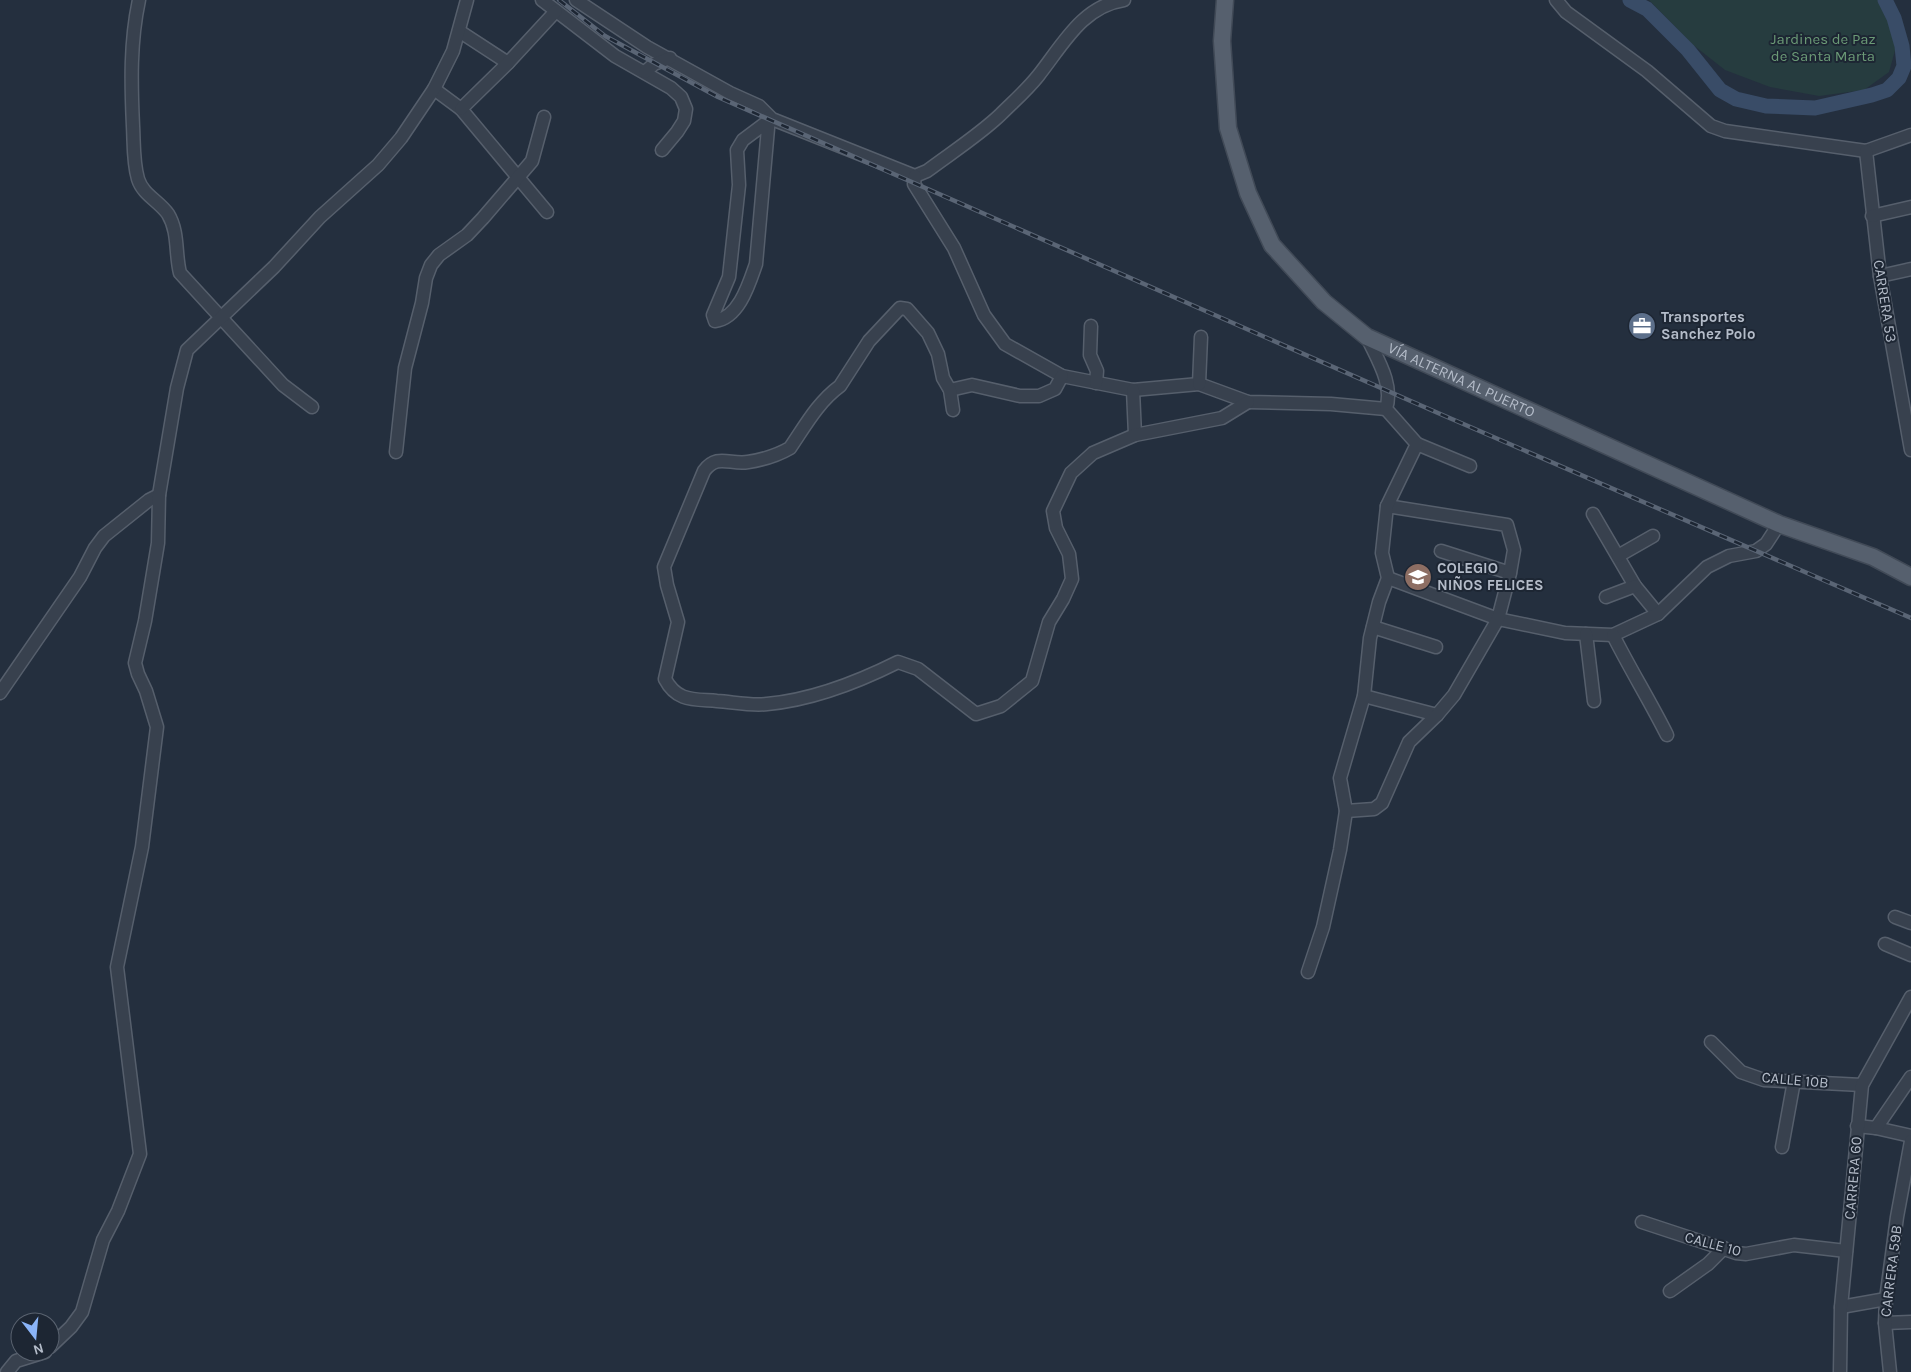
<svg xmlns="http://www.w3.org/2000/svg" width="1911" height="1372" viewBox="0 0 1911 1372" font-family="Karla,sans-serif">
<rect width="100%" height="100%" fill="#242f3e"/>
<polygon fill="#263c3f" points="1649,0 1878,0 1893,23 1896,47 1889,72 1864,90 1819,96 1770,87 1725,70 1692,44"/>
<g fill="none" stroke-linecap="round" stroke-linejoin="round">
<polyline stroke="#394c67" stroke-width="15" points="1630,0 1647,9 1688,50 1720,90 1736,99 1766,106 1815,108 1872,95 1887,90 1899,78 1904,66 1902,46 1894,18 1885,0"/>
<g stroke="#565f6c" stroke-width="15">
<g id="minor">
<path d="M139,0C130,42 131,83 133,126C134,144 133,162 138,179C143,195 159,201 168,214C179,232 175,254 180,273L283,385L312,407"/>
<polyline points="542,0 615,56 671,88 681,97 686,109 684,121 677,132 662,150"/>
<path d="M576,0L647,47L730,93L759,106L772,119L915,176L927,171C951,153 979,135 1000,115C1013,102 1027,90 1038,76C1062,46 1082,6 1124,0"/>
<polyline points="1556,0 1566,12 1647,71 1711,126 1725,131 1866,151 1911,135"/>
<polyline points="459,31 508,63"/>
<polyline points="645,72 654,64 670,58"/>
<polyline points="434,89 461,109 547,212"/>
<polyline points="461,109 508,63 556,11"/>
<path d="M767,122L743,140L737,150L739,185L729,277L713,315L715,321C739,318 749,284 756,264L769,117"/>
<polyline points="1866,151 1880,276 1911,450"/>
<polyline points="915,176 914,184 954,248 984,315 1005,344 1062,376 1133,390 1199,384 1248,402 1331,404 1386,409"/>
<polyline points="1872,216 1911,207"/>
<polyline points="1880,276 1911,269"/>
<polyline points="1091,326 1090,355 1097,371 1096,383"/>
<polyline points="1199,384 1201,337"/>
<polyline points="950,390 972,385 1020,396 1039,396 1055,389 1062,376"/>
<polyline points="1133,390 1135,435"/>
<path d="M953,410L950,390L943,378L938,354L928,333L907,309L900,308L869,341L840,386C818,402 805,426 790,448C778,455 761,460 748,462C730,465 717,453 704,471L664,567L667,585L678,622L665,679C677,702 694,699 717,701C733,702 751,706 767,704C812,700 858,682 898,662L918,669L976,714L1001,706L1032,681L1049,622L1063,599L1072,579L1069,554L1056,528L1053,511L1071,473L1093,453L1135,435L1222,418L1248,402"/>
<polyline points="1417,444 1470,466"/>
<polyline points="396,452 405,368 422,303 426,278 431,265 439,255 467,235 483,218 532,161 544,117"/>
<polyline points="1593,514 1635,586 1658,614"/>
<polyline points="1441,551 1510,573"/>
<polyline points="1618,556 1653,536"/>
<polyline points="1388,578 1498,619 1565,633 1613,635 1658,614 1707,567 1729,556 1756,551 1766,544 1779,524"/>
<polyline points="1606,597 1635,586"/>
<polyline points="1373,627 1436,647"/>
<polyline points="1586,634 1594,701"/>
<path d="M1613,635C1630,669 1650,701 1667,735"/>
<polyline points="0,693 80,577 95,548 104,536 149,500 159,495"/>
<polyline points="1364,696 1437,715"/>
<polyline points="1346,811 1374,809 1382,803 1409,742 1437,715 1454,695 1498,619 1510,573 1514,550 1507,525 1387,506"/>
<polyline points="1895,917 1911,923"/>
<polyline points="1885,944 1911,955"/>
<path d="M1308,972L1323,927L1340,850L1346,811L1340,778L1364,696L1370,638L1379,602L1388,578L1382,553L1387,506L1417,444L1386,409C1394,384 1377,359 1367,337"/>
<polyline points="1711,1042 1741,1072 1764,1080 1862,1085"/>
<polyline points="1857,1126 1876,1128 1911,1136"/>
<polyline points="1876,1128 1911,1077"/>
<polyline points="1782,1147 1794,1081"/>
<polyline points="1642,1222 1736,1253 1746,1254 1794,1245 1846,1251"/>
<polyline points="1670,1291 1708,1264 1724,1248"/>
<polyline points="1841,1307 1886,1299"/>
<polyline points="1885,1323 1911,1322"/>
<polyline points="50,1347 71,1327 82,1312 103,1240 118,1211 140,1154 117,967 142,847 157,727 146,691 138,674 135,663 145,621 158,543 159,495 177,388 187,350 274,267 320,217 378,165 401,138 434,89 453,51 467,0"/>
<polyline points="7,1372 16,1361 45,1352"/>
<polyline points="1840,1372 1841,1307 1862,1085 1911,997"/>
<polyline points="1890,1372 1885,1323 1886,1299 1897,1217 1911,1141"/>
</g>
</g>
<g stroke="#414a57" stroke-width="19">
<g id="major">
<path id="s1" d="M1225,0L1222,41L1228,128L1248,193L1272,245L1324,302L1367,337L1779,524L1873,557L1911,577"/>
</g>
</g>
<use href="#minor" stroke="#38414e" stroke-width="12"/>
<use href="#major" stroke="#56606e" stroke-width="16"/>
<g stroke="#5a6575" stroke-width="4.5">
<polyline id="rail" points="559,0 605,36 718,97 1438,413 1911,618"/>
</g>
<use href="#rail" stroke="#1d2633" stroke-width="2.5" stroke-dasharray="8" stroke-linecap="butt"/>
</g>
<defs>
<g id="office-disc" transform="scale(1.4375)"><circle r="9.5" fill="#5c6f8a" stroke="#1d2633"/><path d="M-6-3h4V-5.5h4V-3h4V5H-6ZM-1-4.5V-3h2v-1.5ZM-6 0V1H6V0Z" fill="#fff"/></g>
<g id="school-disc" transform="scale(1.4375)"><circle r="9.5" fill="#8d6e63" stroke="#1d2633"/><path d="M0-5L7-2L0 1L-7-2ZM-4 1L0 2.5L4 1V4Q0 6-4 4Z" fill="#fff"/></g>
</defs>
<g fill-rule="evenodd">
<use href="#office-disc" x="1642" y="326"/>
<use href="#school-disc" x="1418" y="577"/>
</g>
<g text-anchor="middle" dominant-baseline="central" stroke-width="4" stroke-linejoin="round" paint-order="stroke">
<g font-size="15" fill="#6b9a76" stroke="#1d2633">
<text x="1823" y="39">Jardines de Paz<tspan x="1823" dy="17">de Santa Marta</tspan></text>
</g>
<g font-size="15" fill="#b4bcc9" stroke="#1d2633">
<text transform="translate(1885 301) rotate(81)">CARRERA 53</text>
<text stroke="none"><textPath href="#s1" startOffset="490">VÍA ALTERNA AL PUERTO</textPath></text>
<text transform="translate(1795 1080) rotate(5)">CALLE 10B</text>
<text transform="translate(1853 1178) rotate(-85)">CARRERA 60</text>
<text transform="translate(1713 1244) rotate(15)">CALLE 10</text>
<text transform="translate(1891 1271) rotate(-83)">CARRERA 59B</text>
</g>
<g font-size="15" font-weight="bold" fill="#b4bcc9" stroke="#1d2633" text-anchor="start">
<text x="1661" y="317">Transportes<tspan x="1661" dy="17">Sanchez Polo</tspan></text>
<text x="1437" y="568">COLEGIO<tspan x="1437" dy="17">NIÑOS FELICES</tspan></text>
</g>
</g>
<g transform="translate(35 1337) rotate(164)"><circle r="24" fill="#1d2633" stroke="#59626f"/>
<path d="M0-4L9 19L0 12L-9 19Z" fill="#8ab4f8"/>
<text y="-8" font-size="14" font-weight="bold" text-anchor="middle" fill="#b4bcc9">N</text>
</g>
</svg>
